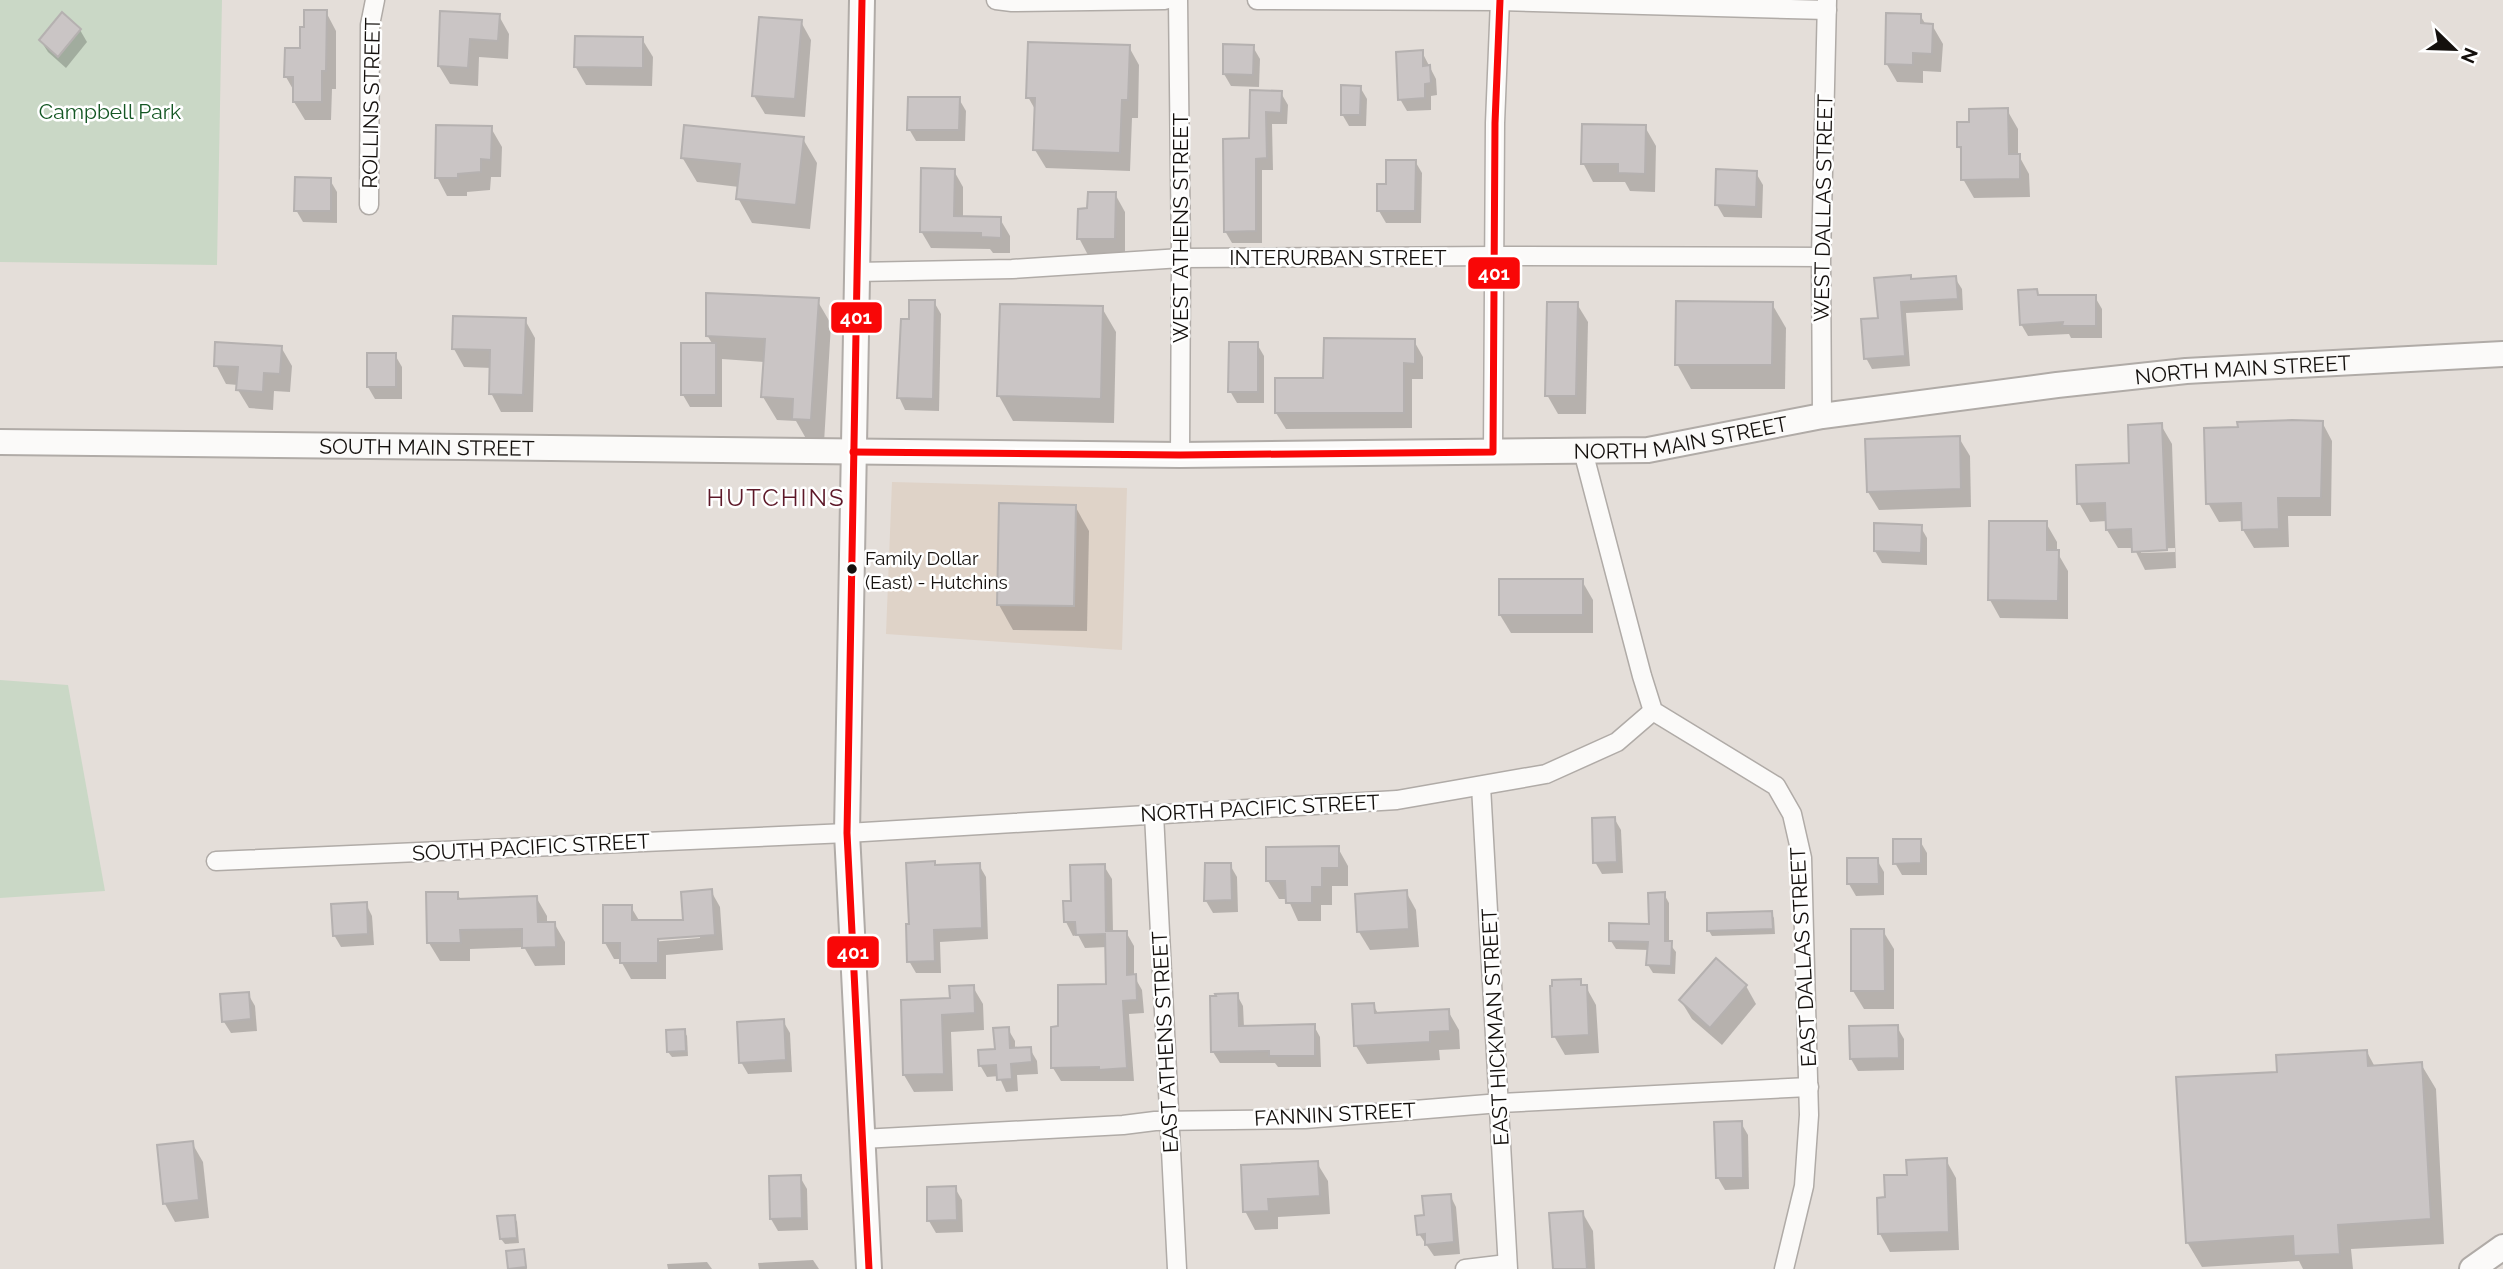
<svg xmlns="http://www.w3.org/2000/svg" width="2503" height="1269" viewBox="0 0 2503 1269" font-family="Raleway,sans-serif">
<rect width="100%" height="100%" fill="#e4ded9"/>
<polygon fill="#dfd3c8" points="892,482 1127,488 1122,650 886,634"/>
<g fill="#cad8c6">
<polygon points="0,0 222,0 217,265 0,262"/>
<polygon points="0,680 68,685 105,891 0,898"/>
</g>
<g fill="#0003" fill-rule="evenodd">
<polygon points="326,12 336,31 336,89 332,89 331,120 305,120 294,102 294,91 286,77"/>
<polygon points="442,13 499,16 509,34 508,59 479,57 478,86 450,84 439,66"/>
<polygon points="62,15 80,30 87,42 66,68 48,52 41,41"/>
<polygon points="1920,15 1926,25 1932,25 1943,44 1941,72 1923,71 1923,83 1897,82 1886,63"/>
<polygon points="801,22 811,40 805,117 765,114 754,96"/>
<polygon points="642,39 653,57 652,86 586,85 575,66"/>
<polygon points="1129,47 1139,65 1138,118 1132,118 1130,171 1046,168 1035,150 1036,111 1028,97"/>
<polygon points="1253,47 1260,59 1259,87 1231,86 1224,74"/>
<polygon points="1422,52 1436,79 1437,95 1431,96 1431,110 1407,111 1400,99"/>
<polygon points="1360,87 1367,99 1366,126 1349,126 1342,114"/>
<polygon points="1252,92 1281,93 1288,105 1287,124 1272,124 1273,170 1262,170 1262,243 1232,243 1225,231 1250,140"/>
<polygon points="959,99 966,111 965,141 916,141 909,129"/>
<polygon points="2007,110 2018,129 2018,154 2029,174 2030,197 1974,198 1963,179 1963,154 1959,147 1971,123"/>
<polygon points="1645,127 1656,146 1655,192 1630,191 1625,182 1593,182 1583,163"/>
<polygon points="491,128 502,147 501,177 491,177 490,190 467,192 467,196 447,196 437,177"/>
<polygon points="803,139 817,163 810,229 752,223 738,198 739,187 697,182 682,157"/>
<polygon points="1415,161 1422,173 1421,223 1386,223 1379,211 1388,186"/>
<polygon points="954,171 963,187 963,218 1000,219 1010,236 1010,253 993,253 990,249 931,248 921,231"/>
<polygon points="1756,173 1763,185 1762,218 1724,217 1717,205"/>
<polygon points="330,180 337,192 337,223 303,222 296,210"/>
<polygon points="1115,194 1125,212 1125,257 1089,257 1079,238 1089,210"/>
<polygon points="1955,278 1962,289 1963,310 1906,313 1910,366 1872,369 1866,358 1880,320 1911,280"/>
<polygon points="2036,291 2040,297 2095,297 2102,309 2102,338 2071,338 2069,334 2028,336 2021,324"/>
<polygon points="817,300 831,324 824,443 808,442 796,421 777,420 763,397 765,362 722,359 722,407 690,407 683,395 713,345 707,335"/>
<polygon points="934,302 941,314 939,411 905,410 899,397 911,321"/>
<polygon points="1577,304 1588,322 1586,414 1558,414 1547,395"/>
<polygon points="1772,304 1786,328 1785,389 1691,389 1677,364"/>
<polygon points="1102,308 1116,332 1114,423 1013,421 999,396"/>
<polygon points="525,320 535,338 533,412 501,412 491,393 492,368 464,367 454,349"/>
<polygon points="1414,341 1423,357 1423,379 1412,379 1412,428 1286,429 1276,413 1325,380"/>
<polygon points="1257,344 1264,356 1264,403 1237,403 1230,391"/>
<polygon points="281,347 292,366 290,392 274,391 273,410 249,408 238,390 238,385 226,384 216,365"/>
<polygon points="395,355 402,367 402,399 375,399 368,387"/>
<polygon points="2322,422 2332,441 2331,516 2288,516 2289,547 2254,548 2243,530 2243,521 2219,522 2208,503"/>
<path d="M2161,425L2172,444L2176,568L2145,570L2134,548H2118L2107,530V521L2090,522L2079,503L2131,465ZM2175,548V552L2141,553V549Z"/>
<polygon points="1959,438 1970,456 1971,507 1879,510 1868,492"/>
<polygon points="1075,506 1089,531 1087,631 1013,630 999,605"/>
<polygon points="2046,523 2057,542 2057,552 2068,571 2068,619 2000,618 1990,600"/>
<polygon points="1920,526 1927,538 1927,565 1882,563 1875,551"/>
<polygon points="1582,581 1593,600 1593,633 1511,633 1500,615"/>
<polygon points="1614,818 1621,830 1623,873 1602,874 1595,862"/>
<polygon points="1920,841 1927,853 1927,875 1902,875 1895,863"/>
<polygon points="1338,848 1348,866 1348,886 1332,886 1332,905 1321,905 1321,921 1298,921 1288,899 1279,899 1268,881"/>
<polygon points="1877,860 1884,872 1884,895 1856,896 1849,884"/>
<polygon points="979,865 986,877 988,939 940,942 941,973 916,973 909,961 911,925 936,867"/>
<polygon points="1230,865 1237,877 1238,912 1213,913 1206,901"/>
<polygon points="1104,866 1112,879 1113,932 1126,932 1134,946 1134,976 1142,990 1144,1013 1129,1014 1134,1081 1061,1081 1053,1068 1060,1028 1107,986 1107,947 1085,948 1078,935 1073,936 1066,922 1073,902"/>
<path d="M711,891L720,907L723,950L666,955V979H631L622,963V959H614L605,943L631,907L640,922L685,921ZM700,935V938L650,942L649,938Z"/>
<polygon points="1406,892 1416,910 1419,947 1370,950 1359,932"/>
<polygon points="457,894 462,901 536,897 547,916 547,923 554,923 565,942 565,965 535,966 524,947 470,949 470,961 440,961 429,943"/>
<polygon points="1664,894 1669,903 1669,943 1676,952 1675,974 1653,973 1648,965 1649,950 1616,949 1611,941 1651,926"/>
<polygon points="366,904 372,916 374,945 341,947 334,935"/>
<polygon points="1771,913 1774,918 1775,934 1712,936 1709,931"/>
<polygon points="1883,931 1894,949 1894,1009 1864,1009 1853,991"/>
<polygon points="1580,981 1583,987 1586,987 1596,1005 1599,1053 1565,1055 1554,1036"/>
<polygon points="1746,986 1756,1004 1722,1045 1692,1019 1681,1001"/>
<polygon points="973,987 983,1004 984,1030 951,1032 953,1091 914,1092 904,1075 903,1001 952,1000"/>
<polygon points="248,994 255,1006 257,1031 231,1033 224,1022"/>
<polygon points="1237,995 1243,1006 1244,1027 1314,1026 1320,1037 1321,1067 1278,1067 1275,1063 1220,1063 1213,1052"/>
<polygon points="1373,1005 1379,1015 1448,1011 1459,1030 1460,1049 1439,1050 1440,1060 1367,1064 1356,1046"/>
<polygon points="783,1021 790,1033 792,1072 748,1074 741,1062"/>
<polygon points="1897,1027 1904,1039 1904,1070 1858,1071 1851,1059"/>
<polygon points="1008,1029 1015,1041 1015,1050 1030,1049 1037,1061 1038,1074 1017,1075 1018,1091 1006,1092 999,1076 987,1077 980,1065 997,1051"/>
<polygon points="684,1031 687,1036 688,1056 672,1057 668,1052"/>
<polygon points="2367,1052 2375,1067 2421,1064 2436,1089 2444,1244 2351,1249 2353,1269 2303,1269 2299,1261 2202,1267 2187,1242 2279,1073"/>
<polygon points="1741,1123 1748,1135 1749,1189 1725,1190 1718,1178"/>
<polygon points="192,1143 203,1162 209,1218 175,1222 165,1204"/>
<polygon points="1946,1160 1956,1178 1959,1250 1890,1252 1880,1234 1886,1199"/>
<polygon points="1317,1163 1328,1181 1330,1214 1278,1217 1278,1229 1255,1230 1245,1211"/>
<polygon points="800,1177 807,1189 808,1230 778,1231 771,1219"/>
<polygon points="955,1188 962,1200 963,1232 936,1233 929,1221"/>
<polygon points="1450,1195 1456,1207 1460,1254 1434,1256 1419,1234 1425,1217"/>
<polygon points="1582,1212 1593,1231 1595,1269 1555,1269"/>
<polygon points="514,1216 517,1222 519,1243 505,1244 501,1239"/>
<polygon points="523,1251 527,1269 510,1269 508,1252"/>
<polygon points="813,1260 819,1269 759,1269 758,1263"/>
<polygon points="707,1262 712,1269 668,1269 667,1264"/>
</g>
<g fill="#cac5c5" stroke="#b5b1b0" stroke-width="2">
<polygon points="304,10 327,10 326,71 322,71 322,102 293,102 293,77 284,77 285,48 300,48 300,27 304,27"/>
<polygon points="440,11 500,14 498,41 470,39 468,68 438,66"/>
<polygon points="62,12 81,29 58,57 39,40"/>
<polygon points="1886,13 1921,14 1921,23 1933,24 1932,54 1913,53 1913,65 1885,64"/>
<polygon points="759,17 802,20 795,99 752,96"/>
<polygon points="575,36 643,37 643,68 574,67"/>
<polygon points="1028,42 1130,45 1128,100 1122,100 1120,153 1033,150 1035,98 1026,98"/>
<polygon points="1223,44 1254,45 1253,75 1223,74"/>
<polygon points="1423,50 1423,66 1430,65 1431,83 1425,84 1425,98 1398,100 1396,52"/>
<polygon points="1341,85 1361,86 1360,115 1341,115"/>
<polygon points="1250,90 1282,91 1281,113 1266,112 1267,158 1256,159 1256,231 1224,232 1223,139 1249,138"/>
<polygon points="908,97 960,97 959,130 907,130"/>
<polygon points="2008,108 2009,154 2020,154 2020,179 1961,180 1961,147 1957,147 1957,122 1969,122 1969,109"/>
<polygon points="1582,124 1646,125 1645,174 1618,173 1618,164 1581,164"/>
<polygon points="436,125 492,126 491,160 481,159 481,172 458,174 458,178 435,178"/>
<polygon points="684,125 804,137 796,205 736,199 740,164 681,158"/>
<polygon points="1386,160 1416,160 1415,211 1377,211 1377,184 1386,184"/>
<polygon points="921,168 955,169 954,216 1001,217 1001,238 981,237 981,233 920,232"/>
<polygon points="1716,169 1757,171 1756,207 1715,205"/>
<polygon points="295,177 331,178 331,211 294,211"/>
<polygon points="1088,192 1116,192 1115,239 1077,239 1078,209 1087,208"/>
<polygon points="1911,275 1911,279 1956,276 1958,299 1901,302 1905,356 1864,359 1861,319 1878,318 1874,278"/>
<polygon points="2037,289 2038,295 2096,295 2096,326 2062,326 2063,322 2020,325 2018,290"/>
<polygon points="706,293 819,298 811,420 792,419 793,399 761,397 765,339 706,336"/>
<polygon points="909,300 935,300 933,399 897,398 901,319 909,319"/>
<polygon points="1676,301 1773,302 1772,365 1675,365"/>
<polygon points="1547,302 1578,302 1576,396 1545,396"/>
<polygon points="1000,304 1103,306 1101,399 997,396"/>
<polygon points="453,316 526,318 523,395 489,394 490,350 452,349"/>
<polygon points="1324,338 1415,339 1415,364 1404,363 1404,413 1275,413 1275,378 1323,378"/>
<polygon points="215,342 282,346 280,374 264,373 263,392 236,390 238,367 214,366"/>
<polygon points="1229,342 1258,342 1258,392 1228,392"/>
<rect x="681" y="343" width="35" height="52"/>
<rect x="367" y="353" width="29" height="34"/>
<polygon points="2292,420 2323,421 2321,498 2278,498 2279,529 2242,530 2241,503 2206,504 2204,428 2238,427 2237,422"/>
<polygon points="2162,423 2167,550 2132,552 2131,529 2106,530 2105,503 2077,504 2076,465 2129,463 2128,425"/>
<polygon points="1960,436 1961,489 1867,492 1865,439"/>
<polygon points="999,503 1076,505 1074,606 997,605"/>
<polygon points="1989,521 2047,521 2047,550 2059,550 2058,601 1988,600"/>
<polygon points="1874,523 1922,525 1921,553 1874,551"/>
<rect x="1499" y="579" width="84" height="36"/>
<polygon points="1615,817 1617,862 1593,863 1592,818"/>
<polygon points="1893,839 1921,839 1921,863 1893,864"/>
<polygon points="1339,846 1339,868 1322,868 1322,887 1312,887 1312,903 1286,903 1285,881 1266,881 1266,847"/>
<polygon points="1847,858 1878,858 1879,884 1847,884"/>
<polygon points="935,861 935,865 980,863 982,928 934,930 935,961 907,962 906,924 909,924 906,863"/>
<polygon points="1205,863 1231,863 1232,900 1204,901"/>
<polygon points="1105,864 1106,931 1127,931 1127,975 1136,974 1137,1000 1123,1001 1127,1068 1099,1070 1099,1067 1051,1068 1051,1027 1058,1026 1058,985 1106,984 1105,934 1076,935 1075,922 1064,922 1063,901 1071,901 1070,865"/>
<polygon points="712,889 715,935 658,939 658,963 620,963 620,943 603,943 603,905 632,905 632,920 683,920 681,892"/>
<polygon points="1407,890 1409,929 1357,932 1355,894"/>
<polygon points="426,892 458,892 458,899 537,896 538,922 555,922 556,947 522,948 522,929 460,930 461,943 427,943"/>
<polygon points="1665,892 1665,941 1672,941 1671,966 1646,965 1648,942 1609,941 1609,923 1649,924 1648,893"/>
<polygon points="367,902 368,934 333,936 331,904"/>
<polygon points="1772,911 1773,929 1707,931 1707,913"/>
<polygon points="1851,929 1884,929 1885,991 1851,991"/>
<polygon points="1716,958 1747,985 1710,1028 1679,1000"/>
<polygon points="1581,979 1581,985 1587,985 1589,1035 1552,1037 1550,986 1552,986 1552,980"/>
<polygon points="974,985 975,1013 942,1015 944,1074 903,1075 901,1000 950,998 949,986"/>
<polygon points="249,992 251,1019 222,1022 220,994"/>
<polygon points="1238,993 1239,1026 1315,1024 1315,1056 1269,1056 1269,1051 1211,1052 1210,996 1216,996 1215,994"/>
<polygon points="1374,1003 1375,1013 1449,1009 1450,1031 1430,1032 1430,1042 1354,1046 1352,1004"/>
<polygon points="784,1019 786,1060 739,1063 737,1022"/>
<polygon points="1898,1025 1899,1058 1850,1059 1849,1026"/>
<polygon points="1009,1027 1010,1048 1031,1047 1032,1062 1011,1064 1012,1079 997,1080 996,1065 979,1066 978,1050 995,1049 993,1028"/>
<polygon points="685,1029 686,1051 667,1052 666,1030"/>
<polygon points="2367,1050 2368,1066 2422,1062 2431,1219 2338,1225 2340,1254 2294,1256 2293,1236 2186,1243 2176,1077 2277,1072 2276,1055"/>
<polygon points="1742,1121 1743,1178 1716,1178 1714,1122"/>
<polygon points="193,1141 199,1200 163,1204 157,1145"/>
<polygon points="1947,1158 1949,1232 1878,1234 1877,1198 1885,1197 1884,1175 1907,1175 1906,1160"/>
<polygon points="1318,1161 1320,1196 1268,1199 1269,1211 1243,1212 1241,1165"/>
<polygon points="801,1175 802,1218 770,1219 769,1176"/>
<polygon points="956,1186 957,1220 927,1221 927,1187"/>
<polygon points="1451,1194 1454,1242 1425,1245 1425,1234 1417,1235 1415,1216 1424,1215 1422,1196"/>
<polygon points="1583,1211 1587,1269 1553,1269 1549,1213"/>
<polygon points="515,1215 517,1238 500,1239 497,1216"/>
<polygon points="524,1249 526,1267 508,1269 506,1251"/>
</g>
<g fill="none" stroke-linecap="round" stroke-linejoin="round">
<g stroke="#b0aba7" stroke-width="21">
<g id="street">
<polyline points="996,0 1012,2 1165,0"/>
<polyline points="1178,0 1181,258 1180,455"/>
<polyline points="1257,0 1500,1 1827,10"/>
<polyline points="369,205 370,25 375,0"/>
<polyline points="856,272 1012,269 1181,258 1495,256 1821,257"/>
<polyline points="1822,416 1821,257 1827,0"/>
<polyline points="1583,451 1642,676 1653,711 1776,786 1792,814 1802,858 1809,1115 1804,1186 1784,1269"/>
<polyline points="1493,452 1495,123 1500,0"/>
<polyline points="1481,786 1508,1269"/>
<polyline points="1154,814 1177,1269"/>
<polyline points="216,861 847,833 1397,800 1546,774 1617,742 1653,711"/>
<polyline points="862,1139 1123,1125 1155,1121 1305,1119 1500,1103 1809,1087"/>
<polyline points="1465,1269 1507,1264"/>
</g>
</g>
<g stroke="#b0aba7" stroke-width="28">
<g id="secondary">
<polyline points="862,0 847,833 869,1269"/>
<path id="s1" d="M0,442L1180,455L1648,450L1822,416L2057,385L2186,371L2503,354"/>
<polyline points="2472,1269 2503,1247"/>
</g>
</g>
<use href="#street" stroke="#fbfaf9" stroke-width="18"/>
<use href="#secondary" stroke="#fbfaf9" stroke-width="24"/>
<g stroke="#fff" stroke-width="12">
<g id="bus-1">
<polyline points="862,0 847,833 869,1269"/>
<polyline points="853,452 1180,455 1493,452 1495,123 1500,0"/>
</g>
</g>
<use href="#bus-1" stroke="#f90707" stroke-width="7"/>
</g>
<circle fill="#14100d" stroke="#fff" stroke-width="2.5" cx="852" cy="569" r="6"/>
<g text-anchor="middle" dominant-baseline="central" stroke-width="5" stroke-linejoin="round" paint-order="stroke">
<g font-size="19" fill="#14100d" stroke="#fff" text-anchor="start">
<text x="865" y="558">Family Dollar<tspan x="865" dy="24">(East) - Hutchins</tspan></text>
</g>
<g font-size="21" fill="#14100d" stroke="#fff">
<text transform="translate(371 103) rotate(-89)">ROLLINS STREET</text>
<text transform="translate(1823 208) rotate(-89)">WEST DALLAS STREET</text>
<text transform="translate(1180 228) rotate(-90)">WEST ATHENS STREET</text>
<text x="1338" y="257">INTERURBAN STREET</text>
<text stroke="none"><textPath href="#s1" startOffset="2249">NORTH MAIN STREET</textPath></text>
<text stroke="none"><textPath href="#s1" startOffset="1682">NORTH MAIN STREET</textPath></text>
<text stroke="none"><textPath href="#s1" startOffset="427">SOUTH MAIN STREET</textPath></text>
<text transform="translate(1260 808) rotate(-3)">NORTH PACIFIC STREET</text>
<text transform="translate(531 847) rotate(-3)">SOUTH PACIFIC STREET</text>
<text transform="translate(1803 957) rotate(-93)">EAST DALLAS STREET</text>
<text transform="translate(1495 1027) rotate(-93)">EAST HICKMAN STREET</text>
<text transform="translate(1165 1042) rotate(-93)">EAST ATHENS STREET</text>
<text transform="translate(1335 1114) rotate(-3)">FANNIN STREET</text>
</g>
<g font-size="21" fill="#145723" stroke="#fff">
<text x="110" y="111">Campbell Park</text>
</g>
<g font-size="24" letter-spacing="2" fill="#5d1828" stroke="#fff">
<text x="776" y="497">HUTCHINS</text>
</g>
</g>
<g stroke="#fff" stroke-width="2.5">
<rect x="1467" y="256" width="54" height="34" rx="7" fill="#f90707"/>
<rect x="830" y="301" width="53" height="33" rx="7" fill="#f90707"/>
<rect x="826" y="935" width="54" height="34" rx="7" fill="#f90707"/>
</g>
<g font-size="19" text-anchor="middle" font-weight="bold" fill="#fff">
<text x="1494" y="280">401</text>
<text x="856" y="324">401</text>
<text x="853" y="959">401</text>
</g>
<g transform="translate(2454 49) rotate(113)" stroke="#ffffff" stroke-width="5" paint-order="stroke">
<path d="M0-5L12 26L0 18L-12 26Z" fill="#14100d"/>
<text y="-10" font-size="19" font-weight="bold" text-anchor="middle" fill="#14100d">N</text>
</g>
</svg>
